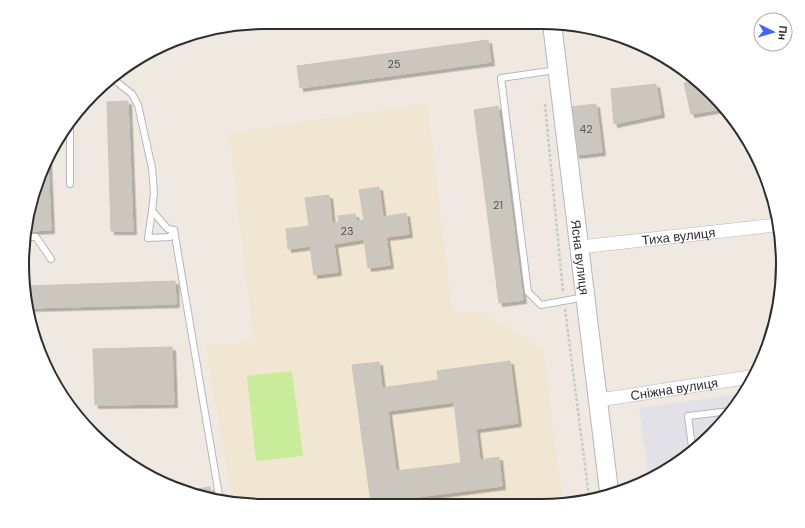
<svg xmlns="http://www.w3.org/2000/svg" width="805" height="528" viewBox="0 0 805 528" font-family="'DM Sans',sans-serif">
<defs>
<filter id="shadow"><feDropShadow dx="3.5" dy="3.5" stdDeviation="0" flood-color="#0004"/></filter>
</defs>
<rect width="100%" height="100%" fill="#efe9e1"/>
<polygon fill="#e3e1e8" points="740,394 723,423 649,480 639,408"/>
<polygon fill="#f0e6d1" points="427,103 453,315 480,311 543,349 563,504 557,505 233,504 206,346 254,340 229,133"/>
<polygon fill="#c9ec9a" points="292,371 303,456 256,461 247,376"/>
<g fill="#cbc7bf" stroke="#cbc5ba" fill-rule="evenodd" filter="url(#shadow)">
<polygon points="488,40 491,62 300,88 297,66"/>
<polygon points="699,81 700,82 720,109 691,114 684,83"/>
<polygon points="656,84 661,114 614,124 611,89"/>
<polygon points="128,101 133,231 111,231 107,102"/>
<polygon points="596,104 602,152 576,155 570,107"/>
<polygon points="498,106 523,300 499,303 474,110"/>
<polygon points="48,161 51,230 29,231 28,220 35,186"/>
<polygon points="379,187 383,217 406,213 409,234 386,237 390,265 368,268 364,239 334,244 338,272 314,275 310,246 288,249 286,229 309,226 305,198 329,195 332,223 339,222 338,216 355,214 356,221 364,220 359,190"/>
<polygon points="175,281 176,304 28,308 26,286"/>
<polygon points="172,347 174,404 95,405 93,349"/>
<path d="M510,361L518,423L476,429L480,460L499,457L502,486L371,503L352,365L379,362L382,388L438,380L437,371ZM454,402L461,463L396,471L388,411Z"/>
<polygon points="210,487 212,498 184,491"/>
</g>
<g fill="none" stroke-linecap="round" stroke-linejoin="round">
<g stroke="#b4b7c1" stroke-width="8">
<g id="lane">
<polyline points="556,70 501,78 528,292 541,305 585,297"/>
<polyline points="113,79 132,94 138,105 152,168 154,193 152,211"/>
<polyline points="70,184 70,120"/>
<polygon points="152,211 168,229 174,230 170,237 148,238"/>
<polyline points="174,230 220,501"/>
<polyline points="25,237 36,237 51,259"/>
<polyline points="692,447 688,416 730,411"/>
</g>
</g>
<g stroke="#b4b7c1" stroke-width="14">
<g id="street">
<path id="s1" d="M580,247L776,225"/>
<path id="s2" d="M599,400L750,377"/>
</g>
</g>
<g stroke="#b4b7c1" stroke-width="20">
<g id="secondary">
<path id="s3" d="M552,24L609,491"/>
</g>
</g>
<g stroke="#c9c9c9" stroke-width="2.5" stroke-dasharray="3 2" stroke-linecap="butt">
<polyline points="545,104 563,292"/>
<polyline points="565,309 589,497"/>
</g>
<use href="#lane" stroke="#fff" stroke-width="6"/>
<use href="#street" stroke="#fff" stroke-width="13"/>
<use href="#secondary" stroke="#fff" stroke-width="18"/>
</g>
<g text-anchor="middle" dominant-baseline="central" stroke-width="3" stroke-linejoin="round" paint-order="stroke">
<g font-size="11" fill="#555452">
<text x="394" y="64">25</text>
<text x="586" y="129">42</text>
<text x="498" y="205">21</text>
<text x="347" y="231">23</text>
</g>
<g font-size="13" fill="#2e2e2e" stroke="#fff">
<text stroke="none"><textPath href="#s1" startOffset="99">Тиха вулиця</textPath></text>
<text stroke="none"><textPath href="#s3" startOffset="235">Ясна вулиця</textPath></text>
<text stroke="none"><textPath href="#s2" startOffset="76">Сніжна вулиця</textPath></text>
</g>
</g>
<path d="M0 0H805V528H0ZM264 29H541A235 235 0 0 1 776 264V264A235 235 0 0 1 541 499H264A235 235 0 0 1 29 264V264A235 235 0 0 1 264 29Z" fill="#fff" fill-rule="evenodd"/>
<path fill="none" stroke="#2e2e2e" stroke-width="2" d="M264 29H541A235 235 0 0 1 776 264V264A235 235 0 0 1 541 499H264A235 235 0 0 1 29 264V264A235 235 0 0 1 264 29Z"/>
<g transform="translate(773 32) rotate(95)"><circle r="19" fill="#ffffff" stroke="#ababab"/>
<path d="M0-3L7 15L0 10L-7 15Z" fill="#4264fb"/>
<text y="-6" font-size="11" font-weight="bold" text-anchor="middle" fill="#2e2e2e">Пн</text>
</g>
</svg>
